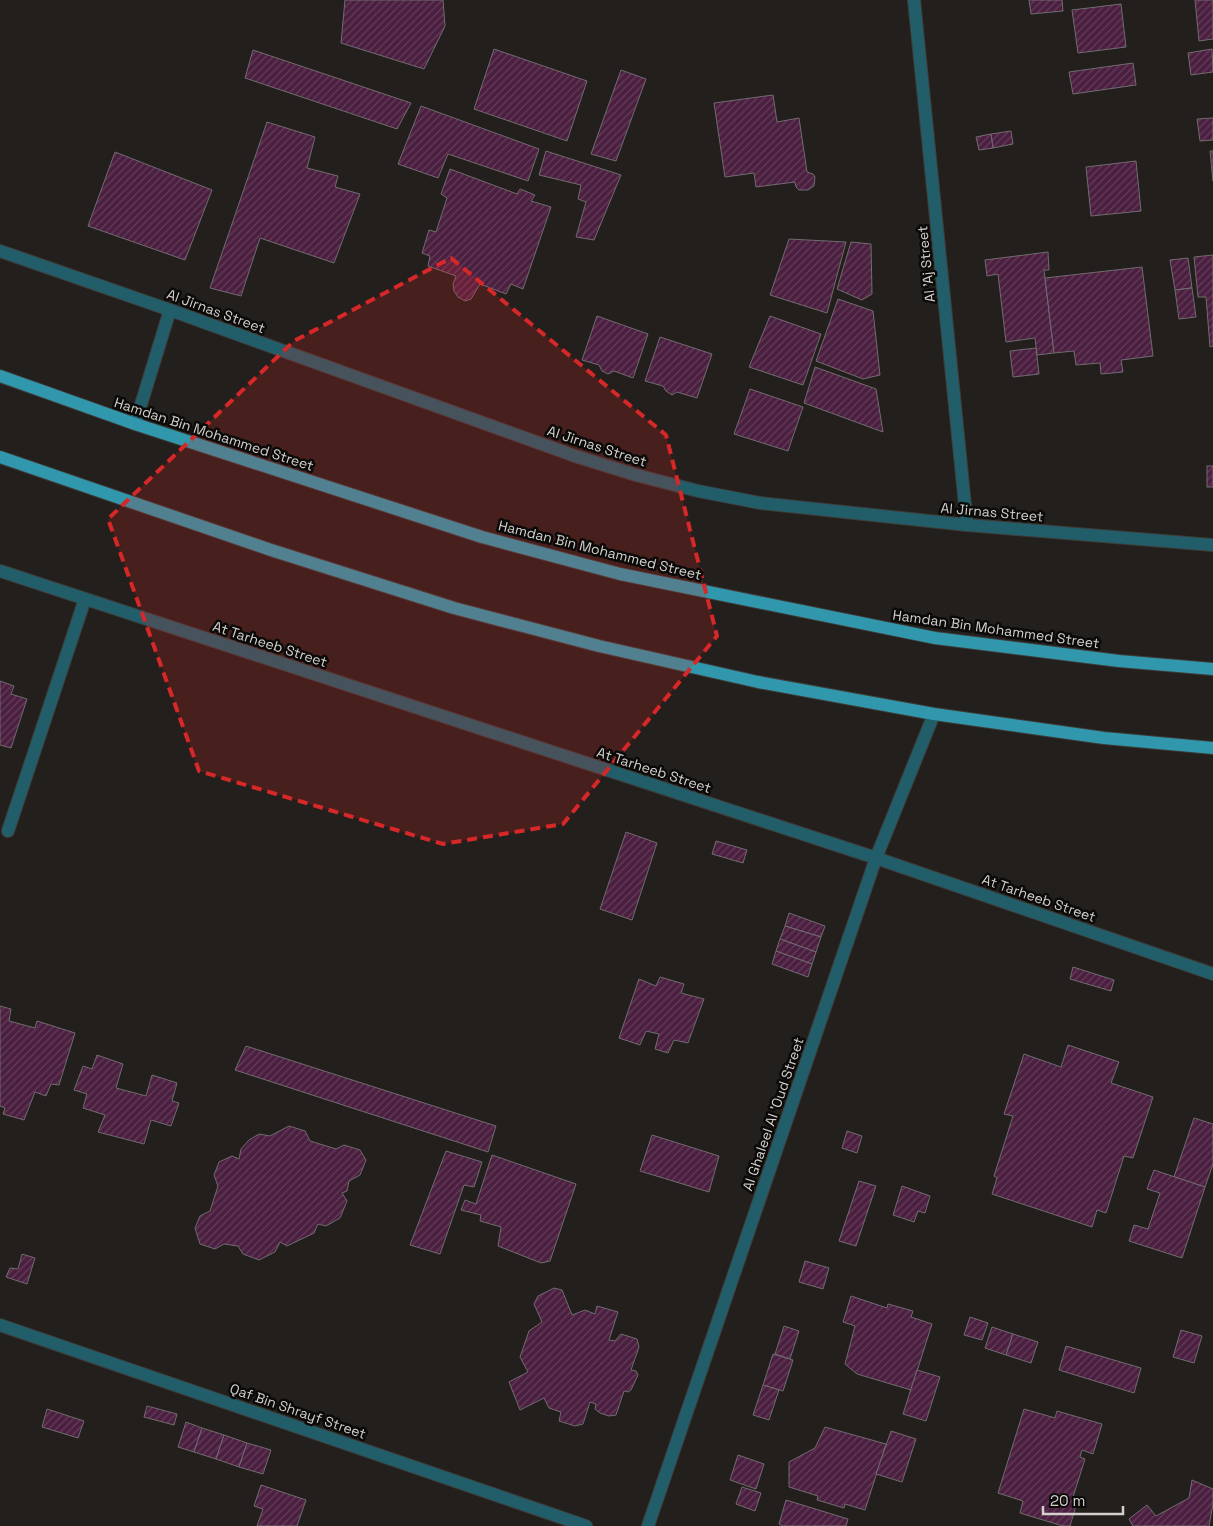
<svg xmlns="http://www.w3.org/2000/svg" width="1213" height="1526" font-family="'Space Grotesk',sans-serif">
<style>
.building{fill:url(#building-hatch);stroke:#716c6f}
.lines{fill:none;stroke-linecap:round;stroke-linejoin:round}
.street-casing{stroke:#3f3b38;stroke-width:14}
.primary-casing{stroke:#3f3b38;stroke-width:14}
.street{stroke:#225d6a;stroke-width:12}
.primary{stroke:#3097ac;stroke-width:12}
.marked{fill:#d62828;fill-opacity:0.2;stroke:#d62828;stroke-width:4;stroke-dasharray:10 6;stroke-linejoin:round}
.labels{text-anchor:middle;stroke-width:5;stroke-linejoin:round;paint-order:stroke}
.street-label{font-size:14px;fill:#d3d0ce;stroke:#0b0a08}
</style>
<defs>
<pattern id="building-hatch" width="6" height="6" patternUnits="userSpaceOnUse" patternTransform="scale(1.25)"><rect width="6" height="6" fill="#4b1f40"/><path d="M-1 1l2-2M0 6l6-6M5 7l2-2" fill="none" stroke="#643e5a"/></pattern>
</defs>
<rect width="100%" height="100%" fill="#231f1c"/>
<g class="building">
<polygon points="345,0 443,0 445,26 424,69 341,43"/>
<polygon points="1029,0 1062,0 1063,11 1031,14"/>
<polygon points="1195,0 1213,0 1213,39 1199,41"/>
<polygon points="1121,4 1126,47 1078,53 1072,10"/>
<polygon points="494,49 587,81 567,141 474,109"/>
<polygon points="1212,49 1213,72 1191,75 1188,53"/>
<polygon points="253,50 411,103 397,129 245,78"/>
<polygon points="1133,63 1136,85 1073,94 1069,72"/>
<polygon points="621,70 646,79 616,161 591,154"/>
<polygon points="773,95 777,122 799,118 807,172 813,174 815,177 814,186 808,190 799,190 796,187 795,182 756,187 754,173 725,177 714,103"/>
<polygon points="421,106 539,149 528,181 448,154 438,178 398,164"/>
<polygon points="1213,118 1213,140 1200,141 1197,119"/>
<polygon points="267,122 315,137 307,168 338,176 335,187 360,194 334,263 260,238 241,296 210,288"/>
<polygon points="1011,131 1013,144 993,148 991,134"/>
<polygon points="991,134 993,148 979,150 976,137"/>
<polygon points="546,151 621,175 594,240 576,237 586,202 578,199 581,185 539,175"/>
<polygon points="1210,151 1213,151 1213,181"/>
<polygon points="115,152 212,190 185,260 88,226"/>
<polygon points="1136,161 1141,211 1091,216 1086,167"/>
<polygon points="450,169 517,194 520,189 535,195 531,201 551,207 523,289 511,284 506,294 480,284 471,299 465,301 458,297 454,291 453,284 456,276 428,266 430,256 422,253 429,230 436,232 447,198 441,194"/>
<polygon points="789,239 846,242 827,313 770,295"/>
<polygon points="851,242 871,244 872,294 862,300 837,289"/>
<polygon points="1048,252 1049,270 1044,270 1054,353 1037,355 1035,338 1006,342 998,274 987,276 985,260"/>
<polygon points="1213,255 1213,346 1210,347 1206,297 1198,297 1194,257"/>
<polygon points="1188,258 1192,288 1175,290 1170,260"/>
<polygon points="1142,267 1153,356 1121,360 1123,372 1101,374 1100,363 1076,365 1074,351 1054,353 1045,278"/>
<polygon points="1192,288 1196,317 1179,319 1175,290"/>
<polygon points="838,299 873,311 880,375 863,379 816,361"/>
<polygon points="597,316 648,334 633,378 614,371 608,374 602,371 599,365 582,360"/>
<polygon points="770,316 821,334 803,385 749,367"/>
<polygon points="660,337 712,354 697,398 677,392 672,395 666,391 663,386 645,381"/>
<polygon points="1036,348 1039,374 1013,377 1010,351"/>
<polygon points="815,367 876,389 883,432 804,403"/>
<polygon points="750,389 803,407 788,451 734,434"/>
<rect x="1207" y="466" width="6" height="21"/>
<polygon points="0,681 14,686 11,694 27,699 11,748 0,745"/>
<polygon points="626,832 657,843 632,920 600,909"/>
<polygon points="716,841 747,850 743,863 712,854"/>
<polygon points="789,913 825,926 821,937 785,926"/>
<polygon points="785,926 821,937 816,952 780,939"/>
<polygon points="780,939 816,952 812,964 776,951"/>
<polygon points="776,951 812,964 808,977 772,964"/>
<polygon points="1073,967 1114,980 1111,991 1070,979"/>
<polygon points="660,977 684,984 681,993 704,999 688,1043 674,1040 668,1053 655,1049 659,1034 646,1031 640,1045 619,1038 639,979 656,986"/>
<polygon points="0,1006 11,1009 9,1021 35,1028 37,1021 75,1033 59,1085 51,1084 46,1096 35,1092 24,1120 3,1114 5,1108 0,1106"/>
<polygon points="1068,1045 1119,1062 1111,1083 1153,1097 1133,1158 1124,1156 1106,1213 1097,1210 1092,1227 992,1194 997,1178 994,1176 1013,1116 1004,1114 1024,1054 1061,1067"/>
<polygon points="246,1046 496,1126 488,1152 235,1070"/>
<polygon points="97,1055 123,1064 116,1088 146,1096 152,1075 177,1083 172,1101 179,1103 171,1126 151,1120 144,1144 98,1132 105,1115 83,1108 87,1094 74,1090 83,1066 92,1069"/>
<polygon points="1194,1118 1213,1124 1213,1164 1205,1187 1174,1177"/>
<polygon points="289,1126 305,1131 310,1141 336,1149 344,1145 360,1150 366,1160 360,1175 349,1181 347,1191 342,1193 347,1201 340,1218 326,1226 318,1224 314,1233 287,1246 280,1242 275,1252 259,1260 243,1254 238,1246 224,1244 215,1249 200,1244 195,1228 200,1216 210,1211 218,1186 214,1175 219,1162 232,1156 239,1159 241,1149 249,1140 259,1134 270,1136"/>
<polygon points="847,1131 862,1136 857,1153 842,1148"/>
<polygon points="652,1135 719,1156 709,1192 640,1171"/>
<polygon points="446,1151 482,1162 474,1187 464,1185 440,1254 410,1245"/>
<polygon points="492,1155 576,1184 550,1261 541,1263 498,1246 501,1227 480,1221 481,1215 461,1210 465,1200 476,1204"/>
<polygon points="1154,1170 1205,1187 1182,1258 1129,1241 1134,1225 1148,1229 1160,1193 1147,1189"/>
<polygon points="859,1181 876,1186 856,1246 839,1241"/>
<polygon points="902,1186 930,1196 925,1213 918,1211 914,1222 893,1215"/>
<polygon points="22,1254 35,1258 27,1284 6,1277 10,1268 18,1269"/>
<polygon points="805,1261 829,1268 823,1289 799,1282"/>
<polygon points="554,1288 562,1290 572,1315 585,1310 595,1314 597,1306 618,1312 609,1340 615,1341 621,1334 637,1339 639,1347 631,1370 636,1371 638,1375 631,1390 628,1392 624,1391 616,1415 609,1416 600,1413 595,1409 596,1404 590,1402 583,1424 575,1426 559,1421 561,1412 549,1408 544,1398 520,1410 509,1382 528,1372 520,1357 529,1331 542,1322 534,1304 538,1296"/>
<polygon points="851,1296 887,1308 888,1304 913,1311 911,1317 932,1324 911,1390 857,1374 845,1364 855,1326 843,1322"/>
<polygon points="970,1317 988,1323 982,1340 964,1335"/>
<polygon points="784,1326 799,1331 790,1359 775,1354"/>
<polygon points="992,1327 1013,1334 1006,1355 985,1348"/>
<polygon points="1181,1330 1202,1336 1194,1363 1173,1357"/>
<polygon points="1013,1334 1038,1342 1031,1363 1006,1355"/>
<polygon points="1066,1346 1141,1368 1134,1393 1059,1370"/>
<polygon points="773,1354 793,1360 783,1391 763,1385"/>
<polygon points="917,1370 940,1377 926,1421 903,1414"/>
<polygon points="763,1385 779,1390 769,1420 753,1415"/>
<polygon points="147,1406 177,1414 174,1425 144,1417"/>
<polygon points="47,1409 84,1421 78,1438 42,1427"/>
<polygon points="1024,1409 1055,1418 1057,1411 1102,1424 1093,1454 1082,1450 1080,1457 1085,1459 1073,1497 1078,1499 1070,1526 1063,1526 1020,1513 1023,1501 998,1493"/>
<polygon points="186,1422 202,1428 194,1452 178,1447"/>
<polygon points="825,1427 886,1444 865,1510 845,1504 844,1508 817,1500 818,1496 789,1487 789,1462 815,1448"/>
<polygon points="202,1428 224,1435 216,1459 194,1452"/>
<polygon points="891,1431 916,1439 902,1482 876,1474"/>
<polygon points="224,1435 247,1443 239,1467 216,1459"/>
<polygon points="247,1443 271,1450 263,1474 239,1467"/>
<polygon points="738,1455 764,1464 756,1489 730,1480"/>
<polygon points="1192,1480 1213,1489 1213,1504 1209,1526 1133,1526 1129,1519 1147,1505 1156,1516 1189,1498"/>
<polygon points="261,1485 306,1500 297,1526 257,1526 263,1509 254,1506"/>
<polygon points="742,1487 761,1493 755,1511 736,1504"/>
<polygon points="786,1500 848,1519 846,1526 783,1526 779,1524"/>
</g>
<g class="lines">
<g class="street-casing">
<g id="street">
<polyline points="914,0 967,525"/>
<polyline points="0,251 170,310 575,456 636,475 698,491 760,503 967,525 1213,545"/>
<polyline points="135,424 170,310"/>
<polyline points="0,571 876,858 1213,974"/>
<polyline points="8,831 85,599"/>
<polyline points="0,1325 586,1526"/>
<polyline points="648,1526 876,858 934,714"/>
</g>
</g>
<g class="primary-casing">
<g id="primary">
<polyline points="0,376 135,424 482,537 620,574 935,638 1119,661 1213,669"/>
<polyline points="0,457 271,550 454,608 599,646 758,682 934,714 1104,738 1213,748"/>
</g>
</g>
<use href="#street" class="street"/>
<use href="#primary" class="primary"/>
</g>
<path class="marked" d="M451,258L666,435L717,636L563,824L443,844L199,771L108,519L294,341Z"/>
<g class="labels">
<g class="street-label">
<text transform="translate(926 264) rotate(-96)" y="5">Al 'Aj Street</text>
<text transform="translate(216 311) rotate(20)" y="5">Al Jirnas Street</text>
<text transform="translate(214 434) rotate(18)" y="5">Hamdan Bin Mohammed Street</text>
<text transform="translate(597 446) rotate(18)" y="5">Al Jirnas Street</text>
<text transform="translate(992 512) rotate(5)" y="5">Al Jirnas Street</text>
<text transform="translate(600 550) rotate(14)" y="5">Hamdan Bin Mohammed Street</text>
<text transform="translate(996 629) rotate(8)" y="5">Hamdan Bin Mohammed Street</text>
<text transform="translate(270 644) rotate(18)" y="5">At Tarheeb Street</text>
<text transform="translate(654 770) rotate(18)" y="5">At Tarheeb Street</text>
<text transform="translate(1039 898) rotate(19)" y="5">At Tarheeb Street</text>
<text transform="translate(773 1114) rotate(-71)" y="5">Al Ghaleel Al 'Oud Street</text>
<text transform="translate(298 1411) rotate(19)" y="5">Qaf Bin Shrayf Street</text>
</g>
</g>
<path d="M1043 1506v8h80v-8" fill="none" stroke="#d3d0ce" stroke-width="2.5"/>
<text x="1050" y="1506" font-size="15" fill="#d3d0ce" stroke="#0b0a08" stroke-width="4" paint-order="stroke">20 m</text>
</svg>
